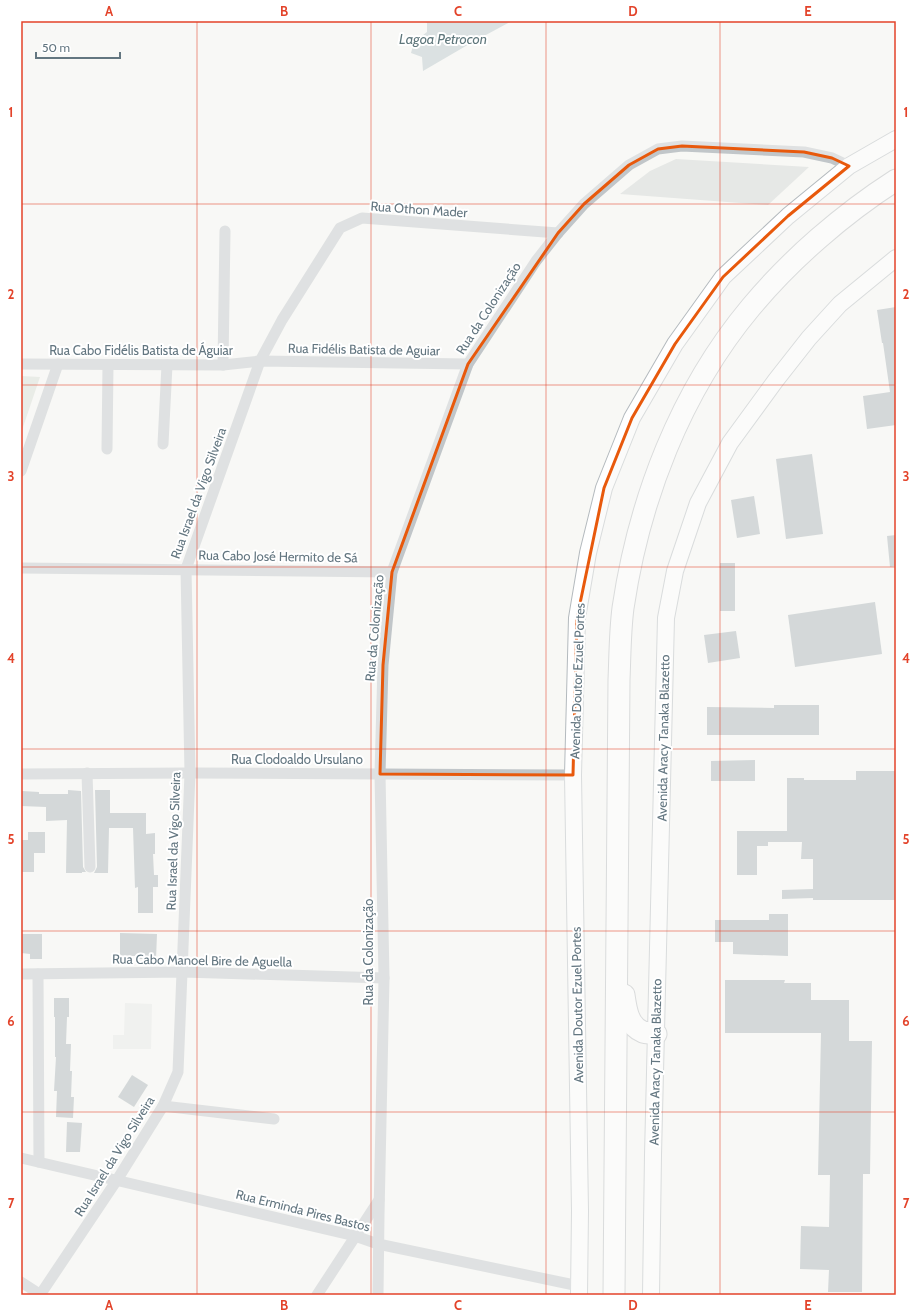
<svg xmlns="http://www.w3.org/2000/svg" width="917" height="1316" font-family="Cabin,sans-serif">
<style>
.built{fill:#e6e8e6}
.green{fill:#d8ddd4}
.water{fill:#b8c6c9}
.building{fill:#a8b2b6}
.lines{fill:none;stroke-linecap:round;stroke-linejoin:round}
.secondary-casing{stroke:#b4babe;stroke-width:18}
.highway-casing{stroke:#b5b9bc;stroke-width:23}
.street{stroke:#c1c6c9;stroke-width:11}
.secondary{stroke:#fff;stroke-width:16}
.highway{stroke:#fff;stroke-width:21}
.marked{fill:none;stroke:#e8590c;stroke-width:3;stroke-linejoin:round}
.grid{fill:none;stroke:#e3432a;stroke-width:1;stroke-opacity:0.55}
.labels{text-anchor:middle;stroke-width:4;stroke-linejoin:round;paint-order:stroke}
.street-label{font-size:13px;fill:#637680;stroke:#fff}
.water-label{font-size:14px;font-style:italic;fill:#5e767b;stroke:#fff}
.neatline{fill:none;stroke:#e3432a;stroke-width:1.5}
.grid-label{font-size:13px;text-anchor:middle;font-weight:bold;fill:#e3432a}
</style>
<rect width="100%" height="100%" fill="#f8f8f5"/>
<g class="built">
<polygon points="676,159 809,167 768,205 620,194 650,171"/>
<polygon points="125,1003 152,1004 151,1049 113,1049 113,1035 124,1035"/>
</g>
<polygon class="green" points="21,376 40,377 21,433"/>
<polygon class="water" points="424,21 512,21 471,43 423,71 422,57 411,53 414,42 427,32 427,23"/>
<g class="building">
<polygon points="896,307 896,425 867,429 863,396 890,392 883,343 882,343 877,310"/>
<polygon points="812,454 823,534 786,539 776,459"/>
<polygon points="754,496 760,534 737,538 731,500"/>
<polygon points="896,535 896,566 890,567 887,536"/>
<rect x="720" y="563" width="15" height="48"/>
<polygon points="875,602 882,654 795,667 788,615"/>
<polygon points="736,631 740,658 708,663 704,635"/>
<polygon points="774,705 819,705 819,735 707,735 707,707 774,708"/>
<polygon points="755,760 755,781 711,781 711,761"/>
<polygon points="856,771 896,771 896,900 813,900 813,898 782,899 782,890 813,889 813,859 801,859 802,842 768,842 768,846 757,846 757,875 737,875 737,831 787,831 787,778 804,778 804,780 856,780"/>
<polygon points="68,790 81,791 83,867 86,872 82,872 82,873 66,873 67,820 46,821 46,807 21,806 22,791 39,792 39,794 68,794"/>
<polygon points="95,790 110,790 110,813 146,813 146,834 155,833 155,854 153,854 154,875 158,875 158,887 153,887 153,913 138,913 138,887 135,888 133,828 109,828 108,873 94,873 97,867"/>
<polygon points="28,832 45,832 45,853 34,853 34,872 21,872 22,840 28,840"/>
<polygon points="769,914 788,914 788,956 733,954 733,942 715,942 715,920 769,920"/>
<polygon points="120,933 157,934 156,959 135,959 135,956 120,956"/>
<polygon points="21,934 42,934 42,959 30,959 30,954 21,953"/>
<polygon points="725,980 785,980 784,983 811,983 811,1000 849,1000 849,1041 872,1041 870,1174 863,1174 862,1292 828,1292 829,1270 800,1269 801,1226 829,1227 830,1175 818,1175 821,1033 725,1033"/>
<polygon points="54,998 69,998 69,1017 67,1017 66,1044 71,1044 70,1071 72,1071 71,1097 74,1097 73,1118 56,1117 57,1091 54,1091 56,1057 55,1057 55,1017 54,1017"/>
<polygon points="132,1075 148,1085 134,1107 118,1097"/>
<polygon points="67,1122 82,1123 80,1152 66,1152"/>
</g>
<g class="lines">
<g class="secondary-casing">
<g id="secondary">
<polyline points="579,1295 580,1211 573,775 577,618 588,553 604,488 632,418 675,344 723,277 788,216 849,166 896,139"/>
<polyline points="651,1295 653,1155 666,618 675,571 698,503 730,443 776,380 809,338 840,304 896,258"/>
</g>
</g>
<g class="highway-casing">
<g id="highway">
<path d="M624,995C626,1009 628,1026 643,1032C647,1033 652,1033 656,1034"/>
<path d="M614,1295L619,680C620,656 620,631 623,608C639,500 680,392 751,307C791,259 843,214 896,180"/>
</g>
</g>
<g class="street">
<polyline points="21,364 223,365 260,361 468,364"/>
<polyline points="223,365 225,231"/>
<polyline points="163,444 167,365"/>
<polyline points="107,449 108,365"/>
<polyline points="21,471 58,364"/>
<polyline points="21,568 392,572"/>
<polyline points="87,773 90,867"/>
<polyline points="21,774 190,773 573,775"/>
<polyline points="21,974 183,972 384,978"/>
<polyline points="38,974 39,1162"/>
<polyline points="163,1106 274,1119"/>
<polyline points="21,1158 355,1236 378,1244 579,1286"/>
<polyline points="21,1282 41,1295"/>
<polyline points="40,1295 117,1180 163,1106 178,1072 190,773 186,569 260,361 282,320 340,228 362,218 558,233"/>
<polyline points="317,1295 379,1200"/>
<polyline points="378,1295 379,1215 384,978 380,774 383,665 392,572 468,364 536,261 558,233 584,204 629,165 658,149 682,146 804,152 832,158 849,166"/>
</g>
<use href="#secondary" class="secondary"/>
<use href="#highway" class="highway"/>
</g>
<path d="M0 0H917V1316H0ZM682,146L804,152L832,158L849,166L788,216L723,277L675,344L632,418L604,488L577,618L573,775L380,774L383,665L392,572L468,364L558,233L584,204L629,165L658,149Z" fill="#f8f8f5" fill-opacity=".55" fill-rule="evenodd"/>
<path class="marked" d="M682,146L804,152L832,158L849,166L788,216L723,277L675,344L632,418L604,488L577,618L573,775L380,774L383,665L392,572L468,364L558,233L584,204L629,165L658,149Z"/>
<path class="grid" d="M197,21V1295M371,21V1295M546,21V1295M720,21V1295M21,204H896M21,385H896M21,567H896M21,749H896M21,931H896M21,1112H896"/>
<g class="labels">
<g class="street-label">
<text transform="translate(419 209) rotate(4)" y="5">Rua Othon Mader</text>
<text transform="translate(488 308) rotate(-57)" y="5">Rua da Colonização</text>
<text transform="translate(364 349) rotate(1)" y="5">Rua Fidélis Batista de Aguiar</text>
<text x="141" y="355">Rua Cabo Fidélis Batista de Águiar</text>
<text transform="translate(198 493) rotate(-70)" y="5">Rua Israel da Vigo Silveira</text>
<text transform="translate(278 556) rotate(1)" y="5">Rua Cabo José Hermito de Sá</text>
<text transform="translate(374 628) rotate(-85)" y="5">Rua da Colonização</text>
<text transform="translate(577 681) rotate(-88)" y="5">Avenida Doutor Ezuel Portes</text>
<text transform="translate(663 738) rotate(-89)" y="5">Avenida Aracy Tanaka Blazetto</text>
<text x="297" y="764">Rua Clodoaldo Ursulano</text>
<text transform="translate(173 841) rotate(-88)" y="5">Rua Israel da Vigo Silveira</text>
<text transform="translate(368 952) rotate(-90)" y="5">Rua da Colonização</text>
<text transform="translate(202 960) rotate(1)" y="5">Rua Cabo Manoel Bire de Aguella</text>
<text transform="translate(577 1005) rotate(-91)" y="5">Avenida Doutor Ezuel Portes</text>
<text transform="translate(655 1062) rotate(-89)" y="5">Avenida Aracy Tanaka Blazetto</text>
<text transform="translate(114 1156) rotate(-58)" y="5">Rua Israel da Vigo Silveira</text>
<text transform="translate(303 1210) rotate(14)" y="5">Rua Erminda Pires Bastos</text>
</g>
<g class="water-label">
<text x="443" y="44">Lagoa Petrocon</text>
</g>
</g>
<rect width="917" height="1316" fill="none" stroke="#ffffff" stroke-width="44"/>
<path d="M36 52v6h84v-6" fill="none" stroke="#637680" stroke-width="2"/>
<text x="42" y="52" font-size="12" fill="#637680" stroke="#ffffff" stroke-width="3" paint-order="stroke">50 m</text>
<rect x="22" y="22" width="873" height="1272" class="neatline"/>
<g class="grid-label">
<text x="109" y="16">A</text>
<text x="284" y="16">B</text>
<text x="458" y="16">C</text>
<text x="633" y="16">D</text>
<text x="808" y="16">E</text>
<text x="11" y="117">1</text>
<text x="906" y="117">1</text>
<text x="11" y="299">2</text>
<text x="906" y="299">2</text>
<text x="11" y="481">3</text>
<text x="906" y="481">3</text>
<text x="11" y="663">4</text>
<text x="906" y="663">4</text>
<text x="11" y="844">5</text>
<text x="906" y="844">5</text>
<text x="11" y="1026">6</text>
<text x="906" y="1026">6</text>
<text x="11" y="1208">7</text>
<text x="906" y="1208">7</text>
<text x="109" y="1310">A</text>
<text x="284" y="1310">B</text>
<text x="458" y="1310">C</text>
<text x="633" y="1310">D</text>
<text x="808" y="1310">E</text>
</g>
</svg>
